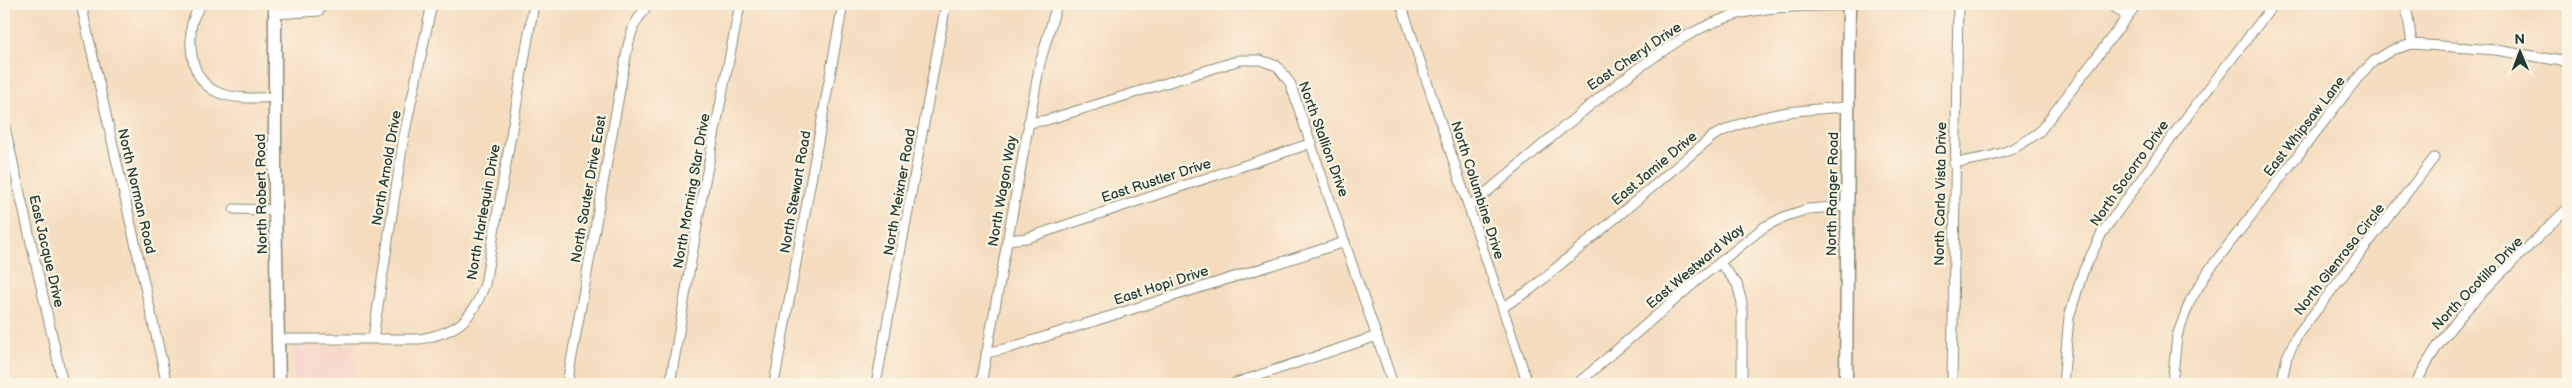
<svg xmlns="http://www.w3.org/2000/svg" width="2572" height="388" font-family="'Balsamiq Sans',sans-serif">
<style>
.built{fill:#f7d1c6}
.lines{fill:none;stroke-linecap:round;stroke-linejoin:round}
.street-casing{stroke:#8a8c78;stroke-width:11}
.secondary-casing{stroke:#8a8c78;stroke-width:15}
.street{stroke:#fff;stroke-width:9}
.secondary{stroke:#fff;stroke-width:12}
.labels{text-anchor:middle;stroke-width:4.5;stroke-linejoin:round;paint-order:stroke}
.street-label{font-size:14px;fill:#1f3d34;stroke:#fcf5e5}
</style>
<rect width="100%" height="100%" fill="#fcf5e5"/>
<filter id="ink" filterUnits="userSpaceOnUse"><feTurbulence type="fractalNoise" baseFrequency=".02" numOctaves="2"/><feDisplacementMap in="SourceGraphic" scale="10" xChannelSelector="R" yChannelSelector="G"/><feConvolveMatrix kernelMatrix="1 2 1 2 8 2 1 2 1" color-interpolation-filters="sRGB"/></filter>
<filter id="wash" filterUnits="userSpaceOnUse"><feTurbulence type="fractalNoise" baseFrequency=".0096" numOctaves="4" result="noise"/><feDisplacementMap in="SourceGraphic" scale="20" xChannelSelector="R" yChannelSelector="G"/><feGaussianBlur stdDeviation="1.12" result="paint"/><feColorMatrix in="noise" values="0 0 0 0 0 0 0 0 0 0 0 0 0 0 0 0 0 1.4 0 .05"/><feComposite in="paint" operator="in"/></filter>
<g filter="url(#wash)">
<rect width="100%" height="100%" fill="#f4dcbd"/>
<polygon class="built" points="355,345 356,384 293,384 292,347"/>
</g>
<g filter="url(#ink)">
<g class="lines">
<g class="street-casing">
<g id="street">
<polyline points="81,4 167,384"/>
<path d="M202,4C191,17 190,29 191,46C194,99 232,100 275,97"/>
<polyline points="1401,4 1528,384"/>
<polyline points="2111,4 2127,17"/>
<polyline points="2406,4 2412,44"/>
<polyline points="275,14 319,11"/>
<polyline points="4,123 63,384"/>
<polyline points="1028,123 1047,120 1240,60 1260,60 1277,66 1290,83 1393,384"/>
<path d="M1954,163C1991,157 2010,155 2040,131L2137,4"/>
<path d="M1469,207C1525,161 1578,112 1636,70C1669,46 1700,24 1739,14C1775,5 1812,7 1849,5"/>
<polyline points="234,209 275,210"/>
<polyline points="1007,240 1027,238 1312,143"/>
<polyline points="1720,263 1737,284 1742,303 1742,384"/>
<path d="M1503,307L1530,290L1713,136C1760,112 1796,110 1848,107"/>
<polyline points="373,338 404,136 432,4"/>
<path d="M278,339H420C458,332 472,320 485,284L534,4"/>
<polyline points="986,353 1009,348 1345,242"/>
<polyline points="567,384 628,45 634,25 648,4"/>
<polyline points="670,384 701,202 740,4"/>
<polyline points="774,384 843,4"/>
<polyline points="876,384 946,4"/>
<polyline points="981,384 1040,63 1057,4"/>
<polyline points="1233,384 1377,336"/>
<polyline points="1577,384 1699,279 1764,227 1786,216 1808,209 1847,206"/>
<polyline points="1952,384 1958,4"/>
<polyline points="2063,384 2069,317 2083,272 2102,233 2182,123 2274,4"/>
<polyline points="2172,384 2177,336 2190,301 2209,270 2361,74 2374,61 2392,50 2412,44 2496,50 2568,62"/>
<polyline points="2281,384 2287,357 2298,334 2434,158"/>
<path d="M2416,384C2447,316 2516,261 2568,208"/>
</g>
</g>
<g class="secondary-casing">
<g id="secondary">
<polyline points="275,4 275,210 279,384"/>
<polyline points="1846,384 1849,4"/>
</g>
</g>
<use href="#street" class="street"/>
<use href="#secondary" class="secondary"/>
</g>
</g>
<g class="labels">
<g class="street-label">
<text transform="translate(1634 56) rotate(-34)" y="5">East Cheryl Drive</text>
<text transform="translate(2304 126) rotate(-52)" y="5">East Whipsaw Lane</text>
<text transform="translate(1324 139) rotate(70)" y="5">North Stallion Drive</text>
<text transform="translate(386 168) rotate(-80)" y="5">North Arnold Drive</text>
<text transform="translate(1654 168) rotate(-40)" y="5">East Jamie Drive</text>
<text transform="translate(2129 173) rotate(-55)" y="5">North Socorro Drive</text>
<text transform="translate(1156 180) rotate(-18)" y="5">East Rustler Drive</text>
<text transform="translate(588 189) rotate(-80)" y="5">North Sauter Drive East</text>
<text transform="translate(1478 190) rotate(72)" y="5">North Columbine Drive</text>
<text transform="translate(137 191) rotate(77)" y="5">North Norman Road</text>
<text transform="translate(691 191) rotate(-80)" y="5">North Morning Star Drive</text>
<text transform="translate(1002 191) rotate(-80)" y="5">North Wagon Way</text>
<text transform="translate(795 192) rotate(-80)" y="5">North Stewart Road</text>
<text transform="translate(899 192) rotate(-80)" y="5">North Meixner Road</text>
<text transform="translate(261 194) rotate(-91)" y="5">North Robert Road</text>
<text transform="translate(1832 194) rotate(-89)" y="5">North Ranger Road</text>
<text transform="translate(1940 194) rotate(-89)" y="5">North Carla Vista Drive</text>
<text transform="translate(483 212) rotate(-80)" y="5">North Harlequin Drive</text>
<text transform="translate(47 251) rotate(77)" y="5">East Jacque Drive</text>
<text transform="translate(2339 259) rotate(-52)" y="5">North Glenrosa Circle</text>
<text transform="translate(1695 266) rotate(-40)" y="5">East Westward Way</text>
<text transform="translate(2477 283) rotate(-46)" y="5">North Ocotillo Drive</text>
<text transform="translate(1161 285) rotate(-18)" y="5">East Hopi Drive</text>
</g>
</g>
<rect width="2572" height="388" fill="none" stroke="#fcf5e5" stroke-width="20"/>
<g transform="translate(2520 52) rotate(359)" stroke="#fcf5e5" stroke-width="4" paint-order="stroke">
<path d="M0-4L9 19L0 12L-9 19Z" fill="#1f3d34"/>
<text y="-8" font-size="14" font-weight="bold" text-anchor="middle" fill="#1f3d34">N</text>
</g>
</svg>
